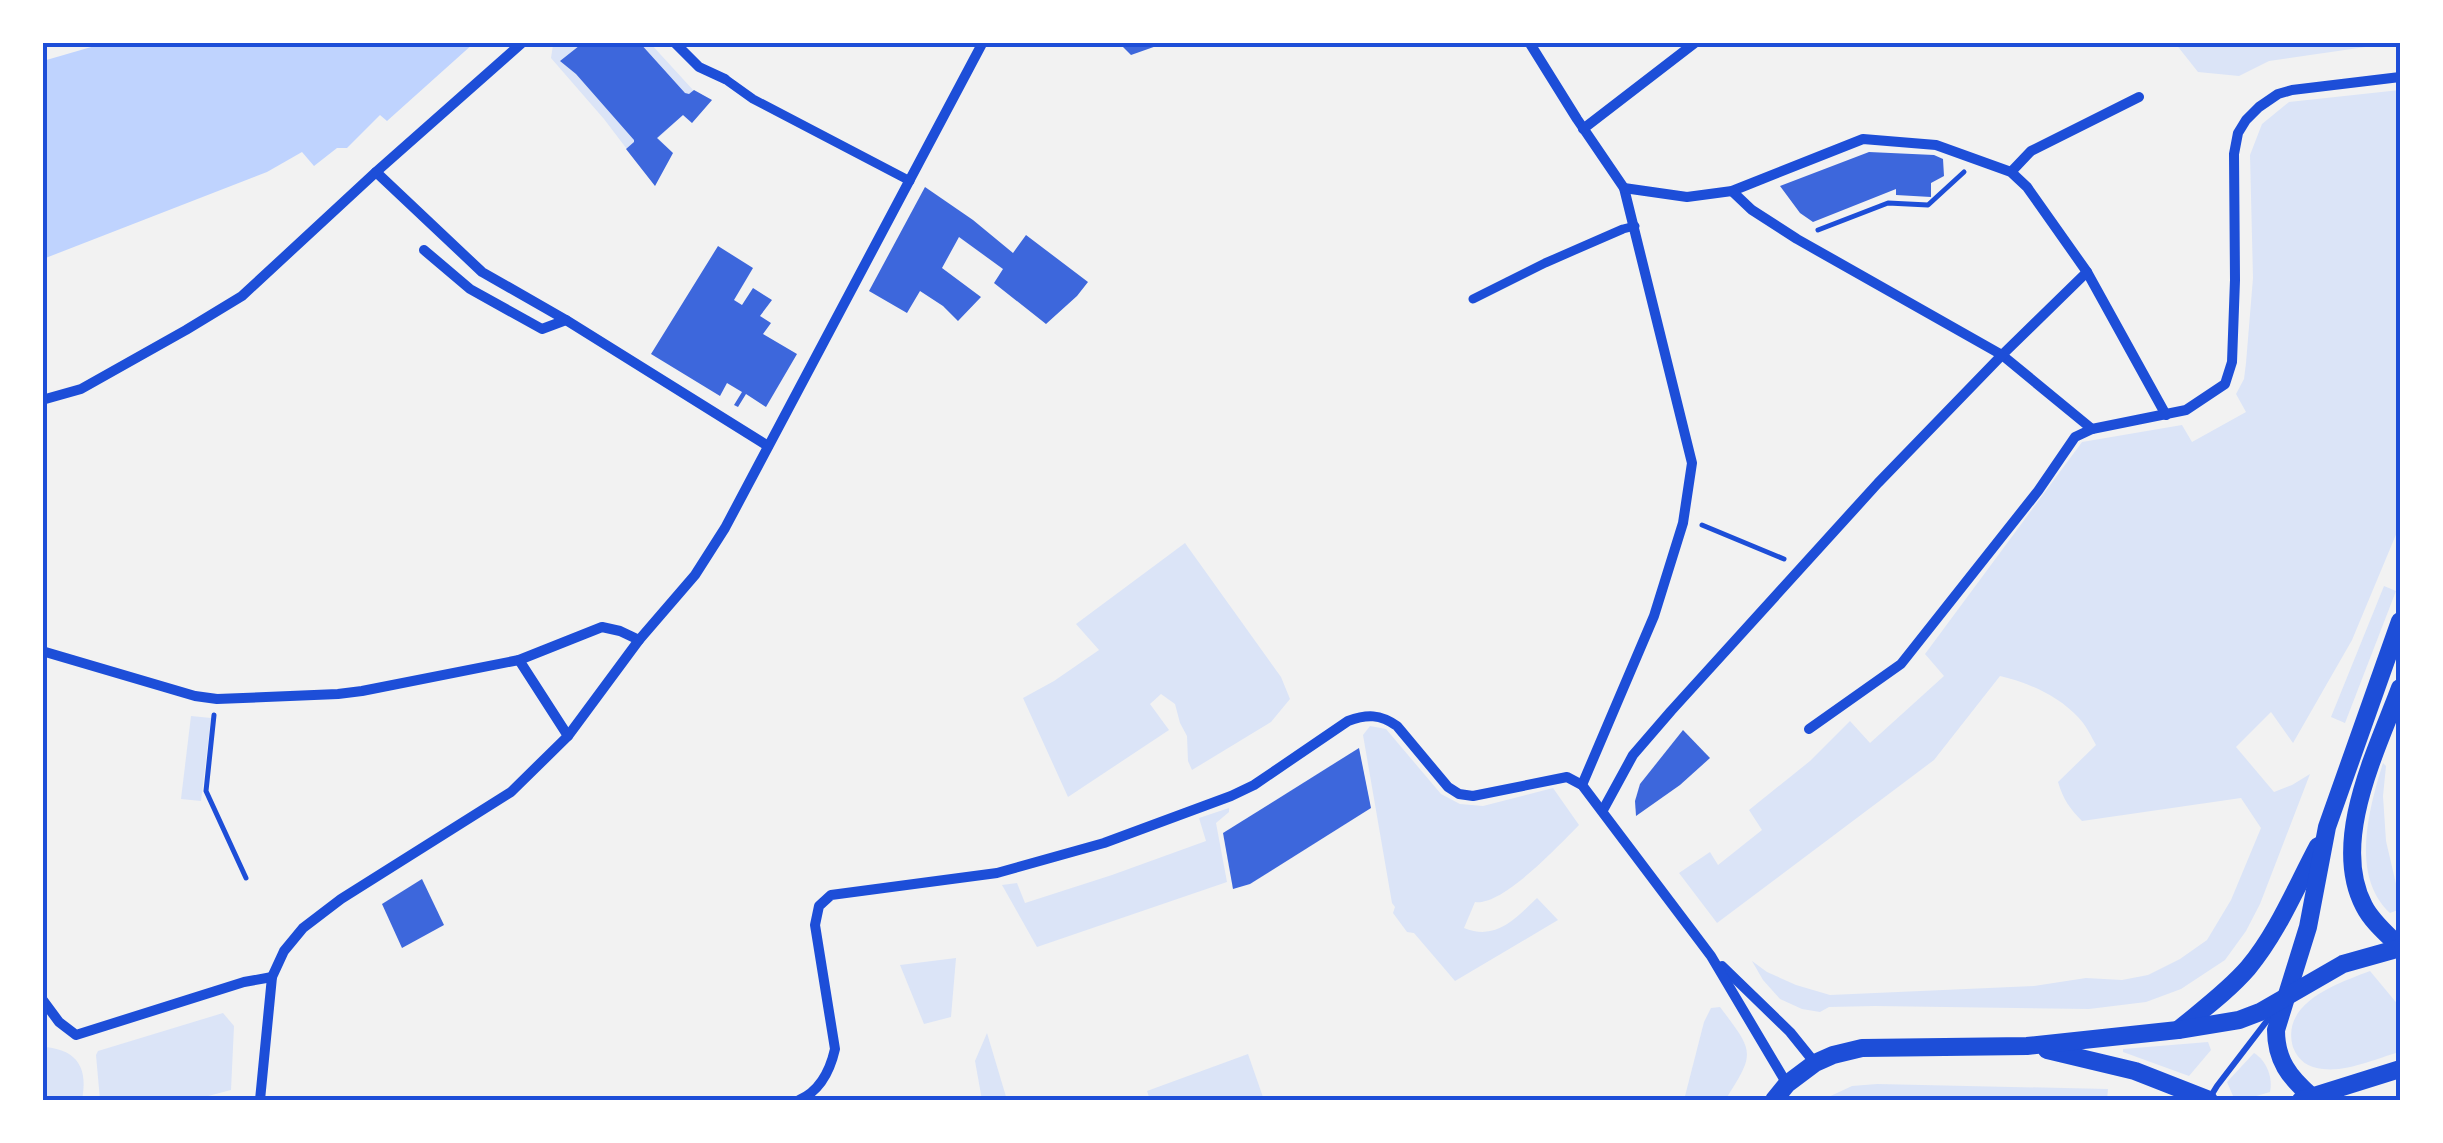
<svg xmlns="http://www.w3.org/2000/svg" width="2443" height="1143" font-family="Mulish,sans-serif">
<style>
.green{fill:#dbe4f7}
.water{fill:#bfd3fe}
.building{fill:#3d67dc}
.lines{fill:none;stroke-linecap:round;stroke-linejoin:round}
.path{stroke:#1d4ed8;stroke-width:5}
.service{stroke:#1d4ed8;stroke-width:6}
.pedestrian{stroke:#1d4ed8;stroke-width:9}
.minor{stroke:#1d4ed8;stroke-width:10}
.secondary{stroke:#1d4ed8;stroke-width:18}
.neatline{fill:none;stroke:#1d4ed8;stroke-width:4}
</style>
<rect width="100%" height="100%" fill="#f2f2f2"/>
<g class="green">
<polygon points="2400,42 2269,61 2239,76 2198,72 2175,43"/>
<polygon points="556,43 650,43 693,90 712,100 692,123 683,115 658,138 673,153 655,186 604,119 551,58 553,45"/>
<path d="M2400,90V525L2352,640L2293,743L2271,712L2236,747L2274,792L2292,785L2310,774L2260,904L2246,931L2225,960L2181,989L2146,1002L2089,1009L1875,1006L1829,1007L1820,1012L1802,1009L1780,999L1763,980L1752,961L1767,972L1796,985L1830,995L2034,986L2086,978L2122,980L2148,975L2180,959L2207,940L2231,900L2261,828L2241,798L2082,821C2070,809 2063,799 2058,782L2096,745C2091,736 2086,725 2078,717C2057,695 2029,683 2000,676L1934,760L1717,923L1679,873L1710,852L1718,865L1762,830L1749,810L1810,761L1850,721L1870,743L1944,676L1925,654L2082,442L2182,425L2192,442L2246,412L2236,394L2244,379L2246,363L2253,278L2250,155L2262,124L2289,102Z"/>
<polygon points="1185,543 1281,677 1290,699 1271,722 1192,770 1188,761 1187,736 1180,723 1175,704 1161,694 1150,704 1169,730 1068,797 1023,698 1054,681 1099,650 1076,624"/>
<polygon points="2384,586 2396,591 2345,723 2331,717"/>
<polygon points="191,716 211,718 201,801 181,799"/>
<path d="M1370,726L1386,729L1441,794L1460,804L1483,806L1553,788L1579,825C1559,845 1503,906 1475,902L1464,928C1496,941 1515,919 1537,898L1558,920L1455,981L1414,933L1407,932L1393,913L1395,907L1392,903L1363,735Z"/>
<path d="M2383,763L2386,766L2383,796L2386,841L2400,901L2398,910L2390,913C2350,876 2369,808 2383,763Z"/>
<polygon points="1229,808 1229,812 1216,823 1227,882 1037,947 1002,885 1017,883 1025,903 1112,875 1206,841 1199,818"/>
<polygon points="956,958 951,1017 924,1024 900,965"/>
<path d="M2370,971L2400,1007V1052C2377,1058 2348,1072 2323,1069C2309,1068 2298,1061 2293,1047C2280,1002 2339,983 2370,971Z"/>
<path d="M1720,1007C1755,1053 1755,1053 1725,1100H1684L1704,1022L1711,1008Z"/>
<polygon points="223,1013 234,1026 231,1090 193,1100 100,1100 96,1055 98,1051"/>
<polygon points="987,1033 1007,1100 982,1100 975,1061"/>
<path d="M43,1041L45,1047C79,1050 88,1070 82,1100H43Z"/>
<polygon points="2208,1042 2211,1050 2189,1076 2123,1052 2123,1049"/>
<path d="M2254,1053C2267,1061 2273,1078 2270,1092L2253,1097L2233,1096L2227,1082Z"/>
<polygon points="1248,1054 1264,1100 1150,1100 1147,1091"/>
<polygon points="1877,1084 2108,1089 2107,1100 1822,1100 1852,1086"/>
</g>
<polygon class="water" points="105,43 105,42 474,43 387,121 380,115 347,148 337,148 314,166 302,152 267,172 43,259 43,61"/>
<g class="building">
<polygon points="584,42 639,42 685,93 689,94 694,90 712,100 692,123 683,115 657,138 673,153 655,186 626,149 634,142 634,140 576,74 560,61"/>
<polygon points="1118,42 1165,42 1165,43 1131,55"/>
<polygon points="1869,152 1934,155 1943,159 1944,176 1931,183 1931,197 1896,195 1896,189 1813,222 1800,213 1780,186"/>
<polygon points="925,187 973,220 1013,253 1026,235 1088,282 1077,296 1046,324 994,283 1003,269 959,237 942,268 981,297 958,321 943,306 920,291 907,313 869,291"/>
<polygon points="718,246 753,268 734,300 742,305 753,288 772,300 760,316 771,323 763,334 797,354 766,407 746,394 738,407 734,405 742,392 727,383 720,396 651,354"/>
<polygon points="1683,730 1710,758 1680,785 1636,816 1635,801 1640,784"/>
<polygon points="1359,748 1371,808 1250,884 1233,889 1223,833"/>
<polygon points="422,879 444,925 402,948 382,904"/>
</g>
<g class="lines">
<g class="path">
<polyline points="1818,230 1888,203 1928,205 1964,172"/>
<polyline points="1702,525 1784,559"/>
<polyline points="214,715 206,791 246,878"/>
</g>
<polyline class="service" points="2209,1099 2217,1086 2276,1009"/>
<g class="pedestrian">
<polyline points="725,79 753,99 910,181"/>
<polyline points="1473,299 1545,263 1623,229 1635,226"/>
</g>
<g class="minor">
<polyline points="674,42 699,67 725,79"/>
<polyline points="1529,42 1577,119 1624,188 1692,463 1683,523 1654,616 1582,785"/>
<polyline points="1583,129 1696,42"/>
<polyline points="376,172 482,272 566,320 768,446"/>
<polyline points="2011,172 2031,151 2139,97"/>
<polyline points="1624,188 1687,197 1732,191 1863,139 1936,145 2011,172 2027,187 2087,272 2166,415"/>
<polyline points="1732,191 1752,210 1797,239 2002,355 2092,429"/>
<polyline points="424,250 470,289 542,329 566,320"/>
<polyline points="42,400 81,389 186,330 242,296 376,172 523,42"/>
<polyline points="42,651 195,696 217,699 338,694 362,691 519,660 602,627 620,631 639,640"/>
<polyline points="519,660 568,736"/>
<polyline points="1809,729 1901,664 2038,491 2075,437 2092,429 2186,410 2225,384 2232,362 2235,280 2234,154 2238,133 2246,120 2259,107 2278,94 2292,90 2400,77"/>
<polyline points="1603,810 1633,755 1671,711 1878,483 2002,355 2087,272"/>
<polyline points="1722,966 1790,1032 1815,1063"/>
<polyline points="42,999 59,1022 76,1035 244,982 272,977"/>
<polyline points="260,1100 272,977 284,951 303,928 341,899 511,792 568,736 639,640 695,575 725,528 983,42"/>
<path d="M799,1100C820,1091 830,1071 835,1049L815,925L819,906L831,895L997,873L1104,843L1231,796L1254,785L1348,721C1367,714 1380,714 1397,726L1448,787L1459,794L1473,796L1567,777L1582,785L1711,956L1787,1084"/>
</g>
<g class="secondary">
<path d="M2400,688C2377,750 2330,841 2364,906C2372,922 2388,935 2400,947"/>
<path d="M2178,1030C2202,1010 2228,991 2248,968C2278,932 2296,887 2318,846"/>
<polyline points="2047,1050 2135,1071 2209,1100"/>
<path d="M2311,1096C2289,1077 2276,1060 2276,1030L2308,927L2327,827L2400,621"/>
<polyline points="1774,1100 1787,1084 1815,1063 1833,1055 1862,1048 2027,1046 2178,1030 2239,1020 2260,1012 2343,964 2400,948"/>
<polyline points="2301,1100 2400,1069"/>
</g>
</g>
<rect width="2443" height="1143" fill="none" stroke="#ffffff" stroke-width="90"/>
<rect x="45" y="45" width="2353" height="1053" class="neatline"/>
</svg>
